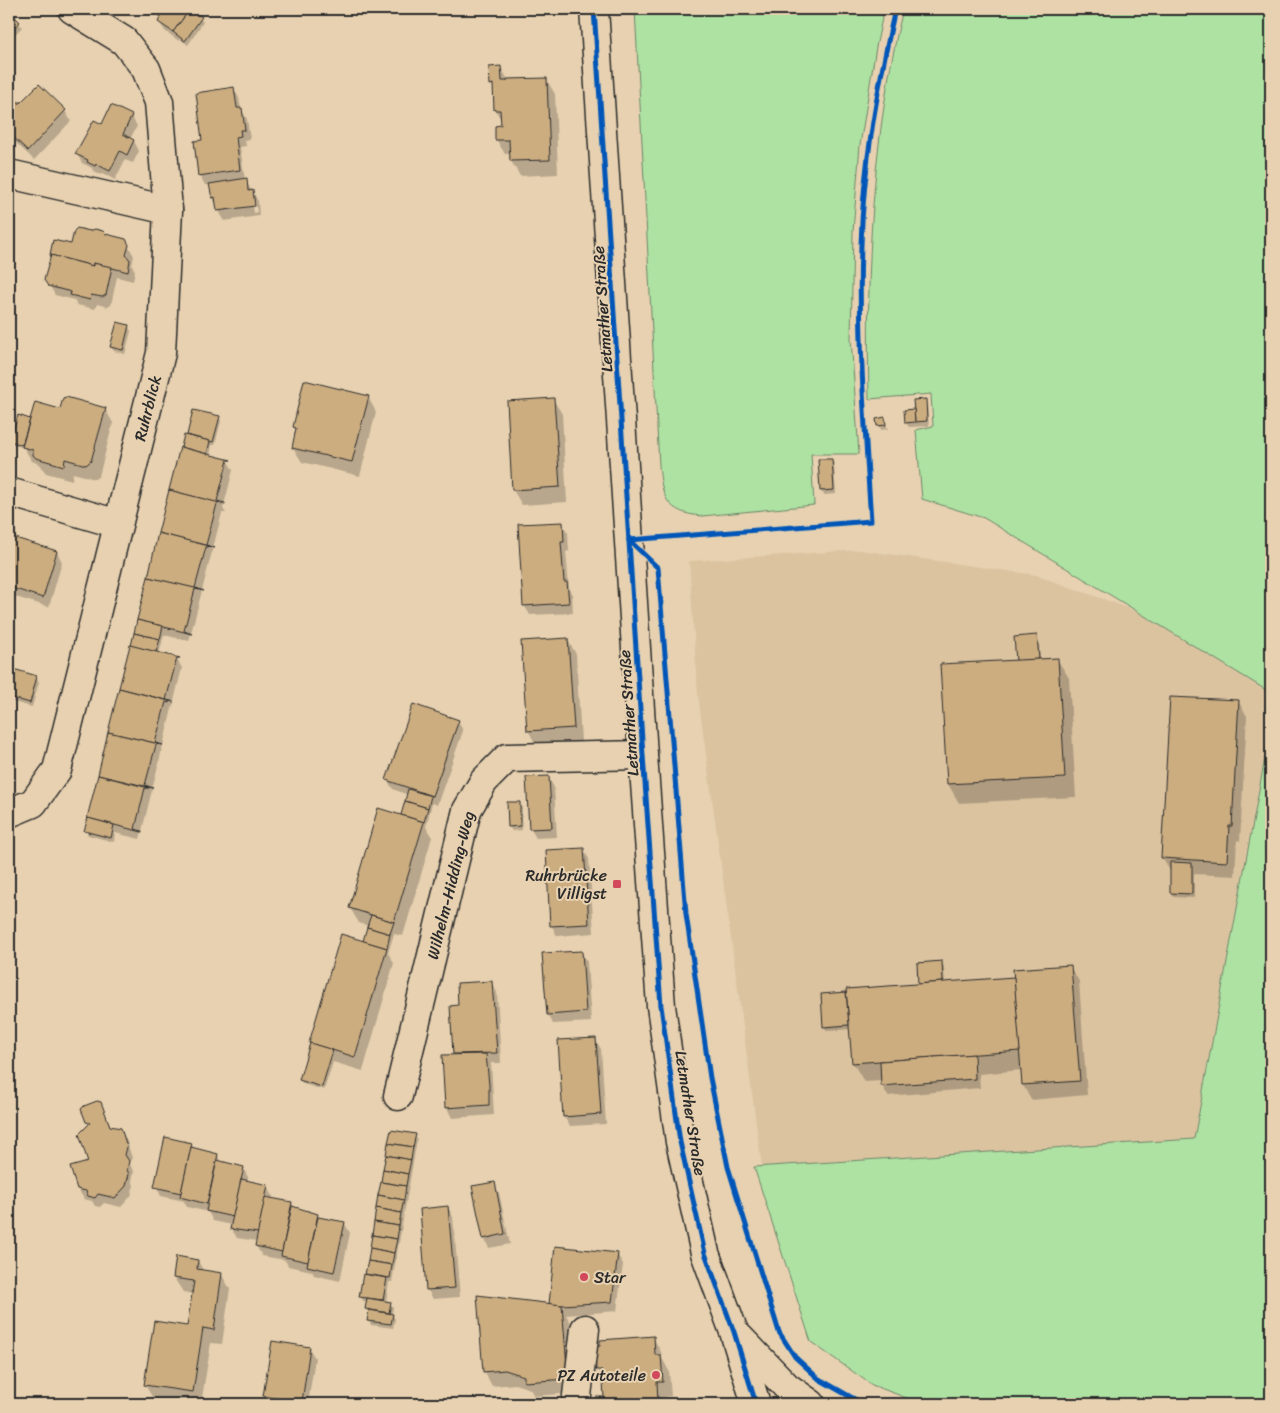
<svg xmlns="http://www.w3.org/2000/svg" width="1280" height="1413" font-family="Sriracha,sans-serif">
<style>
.built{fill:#dbc3a0}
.green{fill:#aee2a3;stroke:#6c8667}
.shadow{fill:#0003;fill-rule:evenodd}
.building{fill:#ccad80;stroke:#2b2b2b}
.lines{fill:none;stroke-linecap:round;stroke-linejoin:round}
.street-casing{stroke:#2b2b2b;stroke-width:31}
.primary-casing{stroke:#2b2b2b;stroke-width:31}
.street{stroke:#e7d1b0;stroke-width:28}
.primary{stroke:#e7d1b0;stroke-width:28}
.cycleway-casing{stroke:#e7d1b0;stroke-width:8}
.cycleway{stroke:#0057b8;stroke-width:5}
.poi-dot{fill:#d1495b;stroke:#e7d1b0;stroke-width:2}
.labels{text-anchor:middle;stroke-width:4;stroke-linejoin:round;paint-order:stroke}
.street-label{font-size:16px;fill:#2b2b2b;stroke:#e7d1b0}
.poi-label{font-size:16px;fill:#2b2b2b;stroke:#e7d1b0;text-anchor:end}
</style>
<rect width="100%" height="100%" fill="#e7d1b0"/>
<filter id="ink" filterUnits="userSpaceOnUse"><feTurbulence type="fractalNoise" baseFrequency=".02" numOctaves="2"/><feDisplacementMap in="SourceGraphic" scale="10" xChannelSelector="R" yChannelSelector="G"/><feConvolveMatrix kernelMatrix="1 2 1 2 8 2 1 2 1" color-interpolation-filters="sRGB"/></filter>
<g filter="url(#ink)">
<polygon class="built" points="860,550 1036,575 1142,613 1271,693 1271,726 1194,1139 762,1167 698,695 689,561"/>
<g class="green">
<path d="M635,9H884L876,47L860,145L853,231L851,339L859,454H811L814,505L702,516C666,513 662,497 659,465Z"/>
<path d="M903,9H1271V693L984,518L922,499L916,430L933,426L931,394L869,399C866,268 872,136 903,9Z"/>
<polygon points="1271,726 1271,1404 923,1404 872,1385 811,1342 754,1167 1194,1139"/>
</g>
<g class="shadow">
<polygon points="147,9 201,9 197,15 203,22 188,45 180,39 179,41 165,31 159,22 161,18"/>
<polygon points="9,13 22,27 9,41"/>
<polygon points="501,67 508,80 546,79 555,94 558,174 520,176 511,161 511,154 505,154 496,139 502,126 502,121 495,110 495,90 491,84"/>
<path d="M234,89L239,98L241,109L247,119L250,139L245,140L246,146L240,147L245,180L258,201L259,216L224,221L213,198L211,185H205L200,176L204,141ZM252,197L255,200L257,212L254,213Z"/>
<polygon points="9,95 18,104 19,102 21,104 65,111 71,121 34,160 9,136"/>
<polygon points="112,106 131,116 137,126 130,139 134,141 139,151 133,163 125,160 115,180 102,173 101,175 94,171 92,168 82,163 77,154 102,126"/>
<polygon points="9,231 12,232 14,236 9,254"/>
<polygon points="105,235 125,240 134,256 132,265 135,271 133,281 117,277 111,305 108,307 97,304 95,309 77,305 74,300 55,295 46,280 71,246"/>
<polygon points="128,326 131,331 125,354 114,351 111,347"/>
<polygon points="368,397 376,412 360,476 302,462 293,448 297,432 294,427"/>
<polygon points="553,399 562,414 567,502 522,505 513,490"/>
<polygon points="925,401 927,405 929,426 909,427 906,423 915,410"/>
<polygon points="105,409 113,423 99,476 95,479 73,473 72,480 46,473 39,464 32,461 24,448 14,445 12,441 18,417 31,421"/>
<polygon points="194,411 219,417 221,421 215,445 212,445 210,456 227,460 233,470 223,509 226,513 222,513 189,641 164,635 159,654 176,658 182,668 140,839 115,833 114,842 88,835 86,831 88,818 185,436 188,436"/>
<polygon points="884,419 888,429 881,430 878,420"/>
<polygon points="832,460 834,464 836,494 824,495 821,491"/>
<polygon points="562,523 568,533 569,551 566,552 569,587 572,593 573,613 530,615 524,605"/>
<polygon points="9,537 57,552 62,562 49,607 9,595"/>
<polygon points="1036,637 1039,641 1040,660 1057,659 1069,678 1076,797 959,803 948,784 1017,661"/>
<polygon points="567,639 576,654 581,742 536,745 528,730"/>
<polygon points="11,670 36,677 39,682 32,707 9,701 9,679"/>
<polygon points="1238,701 1247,716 1240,841 1237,840 1235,876 1194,874 1194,898 1173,897 1171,893 1171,873 1163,858"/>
<polygon points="458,721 463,731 437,805 432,803 426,827 432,837 403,936 394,934 388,953 394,963 363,1071 333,1062 324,1090 303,1084 300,1080 364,942 369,926 359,923 350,908 402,816 408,795 393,789 387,780"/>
<polygon points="548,777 554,787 557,837 536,838 530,828"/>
<polygon points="519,803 522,808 522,830 512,831 509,826"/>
<polygon points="583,849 589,859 594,933 557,936 552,926 547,851"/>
<polygon points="581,952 587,962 591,1022 553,1024 548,1014"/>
<polygon points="941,962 944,967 945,983 1015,978 1070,967 1079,981 1087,1095 1031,1100 1023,1085 1022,1070 979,1074 980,1088 888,1096 882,1086 882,1081 864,1082 853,1063 850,1029 827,1031 824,1026 822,995 921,985"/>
<polygon points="491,982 497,992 501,1063 491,1063 494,1115 452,1118 447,1108 443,1057 454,1056 451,1007 459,1007"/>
<polygon points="595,1039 601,1049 606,1124 570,1126 564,1117"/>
<polygon points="101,1103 111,1127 120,1129 126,1139 132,1158 130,1165 134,1171 132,1181 134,1185 131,1196 121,1207 104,1203 100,1207 95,1206 92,1201 84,1199 78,1189 89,1163 89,1125 87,1121"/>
<polygon points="392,1131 415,1135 417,1140 392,1282 389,1282 386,1302 390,1303 393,1307 392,1314 395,1319 393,1328 371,1325 369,1321 369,1314 366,1309 368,1301 363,1301 361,1296 366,1275"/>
<polygon points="191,1144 194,1149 217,1155 222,1163 243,1168 248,1177 248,1182 267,1186 273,1196 272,1199 292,1203 295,1209 317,1215 320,1219 345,1224 350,1233 340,1281 314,1275 312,1271 288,1266 285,1260 262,1256 256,1246 257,1241 237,1238 231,1228 232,1225 213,1221 208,1212 187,1207 184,1201 161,1196 156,1186"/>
<polygon points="494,1183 499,1193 510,1244 489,1248 484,1238"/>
<polygon points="448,1207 453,1217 460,1297 433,1299 427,1289"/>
<polygon points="9,1235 14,1245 9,1266"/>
<polygon points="617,1254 623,1264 617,1311 566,1315 570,1321 575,1393 534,1396 530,1389 515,1384 492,1386 484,1371 552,1305"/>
<polygon points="198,1261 204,1272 222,1275 230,1289 222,1344 211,1343 201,1404 185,1404 154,1400 145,1385 188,1328 193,1294 183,1292 174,1278"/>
<polygon points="653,1337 661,1352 662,1358 669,1371 671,1396 665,1397 665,1404 598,1404 598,1398 605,1398 604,1380 598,1370"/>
<polygon points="309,1348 315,1358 308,1404 269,1404 264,1396"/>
</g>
<g class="building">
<polygon points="154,9 190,9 173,32 158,22 162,14"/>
<polygon points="190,9 202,17 185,41 173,32"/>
<polygon points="9,11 20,22 9,34"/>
<polygon points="501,66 502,81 507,81 507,79 547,78 550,160 510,161 509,140 495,140 495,126 501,125 500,110 494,110 493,84 490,85 489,67"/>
<polygon points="39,84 66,110 28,151 9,133 9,114"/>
<polygon points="234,87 237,108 242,108 245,130 240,130 241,136 236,137 240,170 198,176 194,141 202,140 196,93"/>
<polygon points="9,93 18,102 21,102 9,114"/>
<polygon points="111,105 132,115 123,134 134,140 127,155 120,151 110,171 96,164 95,166 87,162 88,160 75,154 94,120 102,124"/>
<polygon points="247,178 248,191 253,190 255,206 217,211 215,197 212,198 209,184"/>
<polygon points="77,228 90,231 95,229 103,231 106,234 126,239 129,245 126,255 130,260 128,272 93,263 93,266 50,255 53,240 71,244 74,231"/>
<polygon points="51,255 93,266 93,263 112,267 106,295 102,297 91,295 90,300 70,295 71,292 48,286 44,280"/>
<polygon points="117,322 129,325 123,350 110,347"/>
<polygon points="304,380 369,396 352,462 292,448 296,428 293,427"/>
<polygon points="66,397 106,408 91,461 86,465 65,459 64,466 36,458 33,455 33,450 22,447 35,402 60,409 63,398"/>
<polygon points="554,398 560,487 512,490 507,401"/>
<polygon points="926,399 927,421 915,422 913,400"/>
<polygon points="914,409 915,422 905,423 904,410"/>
<polygon points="193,410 220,416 213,442 187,435"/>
<polygon points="18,415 30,419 22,445 10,441"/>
<polygon points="885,417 886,425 877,426 876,419"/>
<polygon points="184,435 210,441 207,454 181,447"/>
<polygon points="180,447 231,460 228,460 217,501 225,503 225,505 169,490"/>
<polygon points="818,459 832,459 834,490 820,491"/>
<polygon points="169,490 220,503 217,504 206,545 215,548 158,533"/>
<polygon points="563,522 564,542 561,542 564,582 567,582 569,603 523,606 518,524"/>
<polygon points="158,533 209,546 206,547 195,588 204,591 148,577"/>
<polygon points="9,536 57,551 43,598 9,587"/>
<polygon points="148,577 199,589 195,589 184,631 192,634 137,620"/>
<polygon points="137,620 163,626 160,639 134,633"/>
<polygon points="134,633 160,639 156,652 131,646"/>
<polygon points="1037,635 1039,659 1016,661 1014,637"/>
<polygon points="568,638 574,728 527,731 521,641"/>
<polygon points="130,645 180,658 177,658 166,700 174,702 119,688"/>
<polygon points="1058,658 1065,778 947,784 940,664"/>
<polygon points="10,668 37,676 30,703 9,697 9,675"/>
<polygon points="119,688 169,701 169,703 166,702 155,743 163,745 108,732"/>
<polygon points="1170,697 1239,700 1232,826 1229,826 1227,862 1161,858"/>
<polygon points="413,704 459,720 432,796 386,780"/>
<polygon points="108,732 159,744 156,745 145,785 153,788 98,775"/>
<polygon points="98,775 149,788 145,788 135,829 142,831 142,832 87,818"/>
<polygon points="549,776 552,828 529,829 526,777"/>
<polygon points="408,789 431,796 428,808 405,801"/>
<polygon points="405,801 428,808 424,822 401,815"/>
<polygon points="507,802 520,802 520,826 508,827"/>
<polygon points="378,808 424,822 394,922 349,908"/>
<polygon points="88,818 114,825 111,838 84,831"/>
<polygon points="584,848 589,924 550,926 546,850"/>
<polygon points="1170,862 1192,863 1192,894 1170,893"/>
<polygon points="371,915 394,922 390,934 367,927"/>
<polygon points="367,927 390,934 387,948 363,941"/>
<polygon points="341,934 387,948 355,1057 309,1043"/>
<polygon points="582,951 586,1012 547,1015 542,953"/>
<polygon points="942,961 943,982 918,984 917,963"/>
<polygon points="1071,965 1080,1081 1022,1085 1013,969"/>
<polygon points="1014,977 1020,1051 852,1063 846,989"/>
<polygon points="492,981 497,1053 453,1054 450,1006 458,1005 457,983"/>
<polygon points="846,992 849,1025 823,1027 821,994"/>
<polygon points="596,1038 601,1114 563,1117 558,1040"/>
<polygon points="310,1043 333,1050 322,1087 299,1080"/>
<polygon points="486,1054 489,1085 489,1105 445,1108 442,1055"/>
<polygon points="974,1054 975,1079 881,1086 880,1061"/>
<polygon points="97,1101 101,1102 110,1126 121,1128 127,1147 125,1155 129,1161 127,1170 129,1174 126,1186 115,1198 98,1194 95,1198 88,1196 86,1191 77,1189 70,1167 88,1162 79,1134 90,1123 86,1122 81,1109 84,1106"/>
<polygon points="391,1130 416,1134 413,1147 388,1143"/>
<polygon points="165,1137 192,1143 181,1193 154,1187"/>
<polygon points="388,1143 413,1147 411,1160 386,1155"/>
<polygon points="191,1147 218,1154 207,1204 180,1197"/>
<polygon points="386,1155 411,1160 408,1174 383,1169"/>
<polygon points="217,1160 244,1167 233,1217 206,1211"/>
<polygon points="383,1169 408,1174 406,1186 381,1182"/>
<polygon points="241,1179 268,1185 258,1233 230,1229"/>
<polygon points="381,1182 406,1186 404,1200 378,1195"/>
<polygon points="495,1182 505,1234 483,1239 472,1186"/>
<polygon points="378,1195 404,1200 401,1213 376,1208"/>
<polygon points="265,1197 292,1202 282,1252 255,1246"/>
<polygon points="292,1206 318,1214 308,1262 281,1256"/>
<polygon points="448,1206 455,1288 426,1290 420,1209"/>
<polygon points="376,1208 401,1213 399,1226 374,1222"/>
<polygon points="318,1217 345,1222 334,1272 307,1266"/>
<polygon points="374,1222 399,1226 397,1239 372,1235"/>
<polygon points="372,1235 397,1239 394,1253 370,1248"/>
<polygon points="555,1246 618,1253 612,1302 562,1305 549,1304"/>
<polygon points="370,1248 394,1253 392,1265 368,1261"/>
<polygon points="176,1256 198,1260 197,1269 222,1273 214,1330 203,1328 193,1392 144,1385 154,1321 187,1326 194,1281 173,1278"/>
<polygon points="368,1261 392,1265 390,1278 365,1274"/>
<polygon points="363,1274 387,1278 383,1300 359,1297"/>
<polygon points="477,1295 562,1305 568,1379 524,1382 524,1376 505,1370 483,1372"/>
<polygon points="367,1298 391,1302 389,1313 365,1309"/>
<polygon points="369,1310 393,1314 391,1324 367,1321"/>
<polygon points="654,1336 655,1355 661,1355 663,1382 657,1382 658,1404 597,1404 596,1397 604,1397 602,1370 596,1370 594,1347 600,1346 600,1340"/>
<polygon points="272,1341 310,1347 302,1402 263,1396"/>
</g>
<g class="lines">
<g class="street-casing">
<g id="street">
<polyline points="9,174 168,210"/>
<polyline points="9,492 118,524"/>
<polyline points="9,813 33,803 57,770 161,353 168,210 159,102 146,69 124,41 72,9"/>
<polyline points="398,1096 467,810 484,781 507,758 643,755"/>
<polyline points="576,1404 585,1329"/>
</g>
</g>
<g class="primary-casing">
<g id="primary">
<polyline points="594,9 643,755 661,1006 680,1142 705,1253 734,1332 756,1404"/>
<polyline points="737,1335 787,1387 811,1404"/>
</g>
</g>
<use href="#street" class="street"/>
<use href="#primary" class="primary"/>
<g class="cycleway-casing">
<g id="cycleway">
<polyline points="594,9 643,755 661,1006 680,1142 705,1253 734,1332 756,1404"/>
<polyline points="629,540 658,568 686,914 710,1078 728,1167 779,1332 795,1357 819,1379 856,1400 866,1404"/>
<path d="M629,540L871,521C865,429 858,337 861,245C863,165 878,86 895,9"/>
</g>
</g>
<use href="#cycleway" class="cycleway"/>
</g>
</g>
<g class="poi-dot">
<rect x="612" y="879" width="10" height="10" rx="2.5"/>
<circle cx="584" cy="1277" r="5"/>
<circle cx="656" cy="1375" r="5"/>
</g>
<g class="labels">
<g class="street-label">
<text transform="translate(602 309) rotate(-94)" y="6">Letmather Straße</text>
<text transform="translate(147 408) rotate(-76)" y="6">Ruhrblick</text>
<text transform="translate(628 713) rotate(-94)" y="6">Letmather Straße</text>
<text transform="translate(450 885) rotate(-76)" y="6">Wilhelm-Hidding-Weg</text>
<text transform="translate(691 1113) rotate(81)" y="6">Letmather Straße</text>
</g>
<g class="poi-label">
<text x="607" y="881">Ruhrbrücke<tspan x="607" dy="18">Villigst</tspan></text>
<text x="594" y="1283" text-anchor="start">Star</text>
<text x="646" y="1381">PZ Autoteile</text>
</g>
</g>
<rect width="1280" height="1413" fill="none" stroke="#e7d1b0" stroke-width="30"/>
<rect x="15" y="15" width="1250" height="1383" fill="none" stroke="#2b2b2b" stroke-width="2" filter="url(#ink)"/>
</svg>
